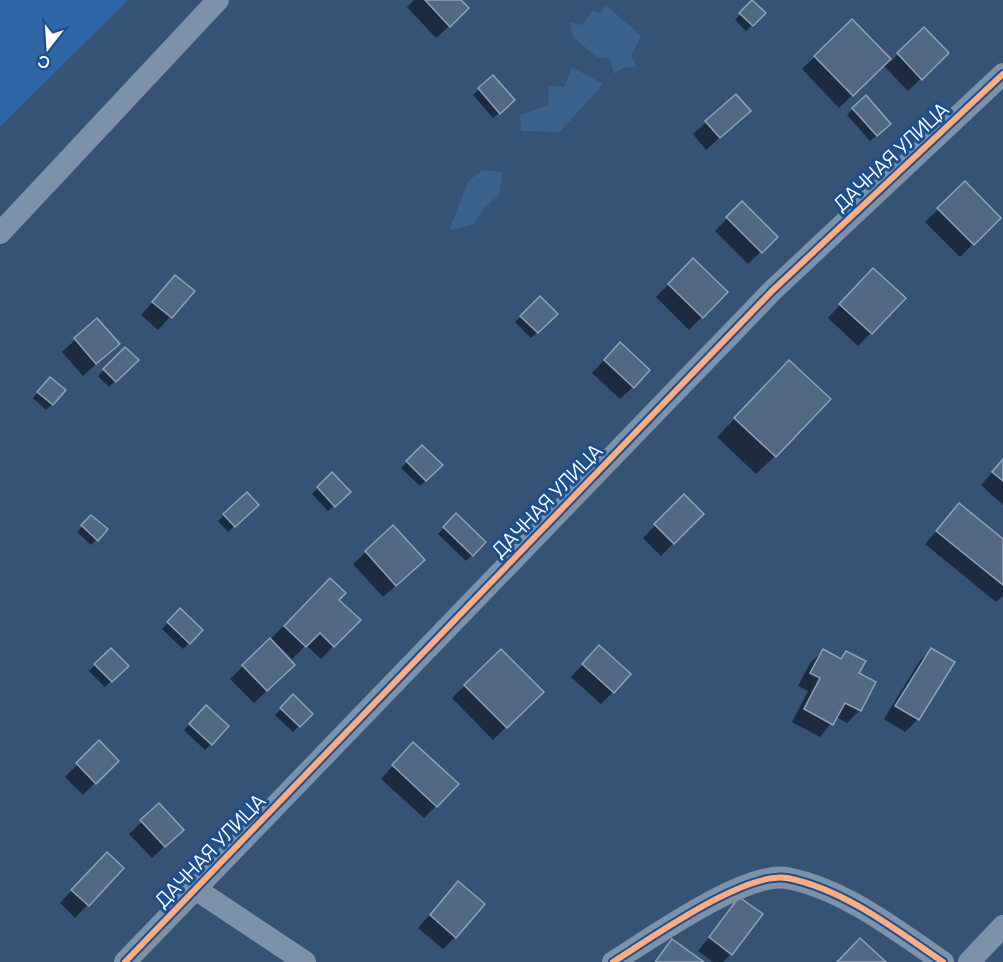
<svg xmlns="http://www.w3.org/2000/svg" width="1003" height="962" font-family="Manrope,sans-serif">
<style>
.green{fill:#2f66a5}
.water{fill:#3b618d}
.shadow{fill:#0007}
.building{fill:#526984;stroke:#92a2b6;stroke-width:1.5}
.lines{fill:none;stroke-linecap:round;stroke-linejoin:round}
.street{stroke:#7d92a8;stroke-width:22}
.cycleway-casing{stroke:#1b4f8f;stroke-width:10}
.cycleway{stroke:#ffac80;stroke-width:6}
.labels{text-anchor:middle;stroke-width:6;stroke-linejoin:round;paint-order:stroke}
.street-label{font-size:20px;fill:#fff;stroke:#1b4f8f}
</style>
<rect width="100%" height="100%" fill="#365274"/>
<polygon class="green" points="0,0 128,0 0,127"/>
<g class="water">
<polygon points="606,5 641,36 631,56 637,67 622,68 614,74 610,58 597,57 572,36 570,22 582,25 593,11 600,13"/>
<polygon points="572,67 603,84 560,132 521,131 520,115 548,105 549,86 564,87"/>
<polygon points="483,170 503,172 499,195 483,209 473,225 449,230 469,180"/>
</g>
<g class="shadow">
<polygon points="414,0 459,0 455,21 436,38 407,7"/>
<polygon points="752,2 764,13 746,31 735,20"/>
<polygon points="852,21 891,61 924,29 947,53 908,91 883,65 839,108 802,69"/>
<polygon points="493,77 507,106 493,118 473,95"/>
<polygon points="736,96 749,111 706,150 693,134"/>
<polygon points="853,109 883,130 870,141 847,115"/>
<polygon points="965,183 999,218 960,257 925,222"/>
<polygon points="742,203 776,237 748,264 715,231"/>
<polygon points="693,260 726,292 689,330 656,297"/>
<polygon points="175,277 193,291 158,330 141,315"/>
<polygon points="860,282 904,299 858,346 828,318"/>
<polygon points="540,298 556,314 531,338 515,322"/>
<polygon points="97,320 118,344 83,376 62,352"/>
<polygon points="125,349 137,360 109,387 98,376"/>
<polygon points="607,357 633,387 620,399 592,373"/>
<polygon points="771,381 775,456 756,474 717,437"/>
<polygon points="44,385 52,404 46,410 33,398"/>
<polygon points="422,447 441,465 420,486 401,468"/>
<polygon points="1003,460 1003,505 981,485"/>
<polygon points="332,474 349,492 328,511 312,494"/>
<polygon points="247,494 257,505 228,532 218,521"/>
<polygon points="684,496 702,514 661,556 643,538"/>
<polygon points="959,505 1003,541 1003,596 996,602 925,544"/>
<polygon points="456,515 484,542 466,561 438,534"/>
<polygon points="91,517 106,529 91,545 77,532"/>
<polygon points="393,527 411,572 383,597 353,564"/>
<polygon points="330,580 337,600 358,621 321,659 306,645 292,659 279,646 281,677 254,703 230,679"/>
<polygon points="180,610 201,630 183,649 162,629"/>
<polygon points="931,649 952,663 918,719 905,732 884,719 919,662"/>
<polygon points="111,650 127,666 105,687 89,671"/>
<polygon points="501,651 541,692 493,740 452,698"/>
<polygon points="823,651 839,660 846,652 857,674 874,683 860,710 847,723 836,717 820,737 792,722 808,691 798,686 810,663"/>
<polygon points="587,660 613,692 601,704 571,677"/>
<polygon points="293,697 310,714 293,732 275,715"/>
<polygon points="206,707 227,726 205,750 184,730"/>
<polygon points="99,743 117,761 83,795 65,777"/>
<polygon points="401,757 436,806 424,818 381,779"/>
<polygon points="159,805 169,842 152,858 129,834"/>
<polygon points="94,866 122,868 75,918 60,903"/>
<polygon points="446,896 455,937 443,949 418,928"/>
<polygon points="740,899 731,954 723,962 713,962 698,951"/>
<polygon points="672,941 701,962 653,962"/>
</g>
<g class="building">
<polygon points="425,0 461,0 469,8 450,27"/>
<polygon points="752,0 766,13 753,26 739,13"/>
<polygon points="852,19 891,59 853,96 814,56"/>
<polygon points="924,27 949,53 922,80 897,53"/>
<polygon points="493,75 515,100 500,114 478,88"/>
<polygon points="736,94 751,111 720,138 705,121"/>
<polygon points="866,95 891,124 877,136 852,108"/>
<polygon points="965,181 1001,218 974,245 937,208"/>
<polygon points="742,201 778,237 762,253 726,217"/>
<polygon points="693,258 728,292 703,318 668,284"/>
<polygon points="873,268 906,298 872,334 839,304"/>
<polygon points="175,275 195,291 172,318 152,302"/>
<polygon points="540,296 558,314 538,333 520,316"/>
<polygon points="97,318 120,344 96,364 74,338"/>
<polygon points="620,342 650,370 634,388 604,360"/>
<polygon points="125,347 139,360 116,382 103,369"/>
<polygon points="789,360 831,399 776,457 734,418"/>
<polygon points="50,377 66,390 53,405 37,392"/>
<polygon points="422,445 443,465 426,481 406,461"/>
<polygon points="1003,459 1003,481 992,472"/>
<polygon points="332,472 351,492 335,507 317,487"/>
<polygon points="247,492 259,505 235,527 223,514"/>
<polygon points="684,494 704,514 674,544 654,524"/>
<polygon points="959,503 1003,539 1003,585 936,531"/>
<polygon points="456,513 486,542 473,556 443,527"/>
<polygon points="91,515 108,529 98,541 81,525"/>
<polygon points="393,525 425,560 396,586 365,551"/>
<polygon points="330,578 346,593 339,600 361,620 334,647 320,633 306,647 284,626"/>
<polygon points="180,608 203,630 190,644 167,622"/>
<polygon points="270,638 295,665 267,691 242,665"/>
<polygon points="599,645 631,674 614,693 582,664"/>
<polygon points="111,648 129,666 112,682 94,664"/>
<polygon points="931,648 955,662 919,720 895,706"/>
<polygon points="501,649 544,692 507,728 464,685"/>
<polygon points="823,649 841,659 846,651 866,661 859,673 876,682 861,711 845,703 833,725 804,709 820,678 810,673"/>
<polygon points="293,694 313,714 300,727 280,708"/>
<polygon points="206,705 229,726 212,745 189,724"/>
<polygon points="99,740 119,761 96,784 76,763"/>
<polygon points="413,742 459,784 437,807 392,765"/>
<polygon points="159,803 184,830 165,847 140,820"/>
<polygon points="107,852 124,868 89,906 71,890"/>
<polygon points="458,881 485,904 456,938 430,915"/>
<polygon points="739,897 763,914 732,955 709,937"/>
<polygon points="860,938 886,962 837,962"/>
<polygon points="672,939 704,962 655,962"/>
</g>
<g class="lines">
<g class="street">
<polyline points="0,233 218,0"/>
<polyline points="197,890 305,962"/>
<polyline points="125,962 772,291 1003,74"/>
<path d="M613,962C650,939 745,871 787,878C844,889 896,930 943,962"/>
<polyline points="969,962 1003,926"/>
</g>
<g class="cycleway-casing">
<g id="cycleway">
<polyline points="125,962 772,291 1003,74"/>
<path d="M613,962C650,939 745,871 787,878C844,889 896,930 943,962"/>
</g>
</g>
<use href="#cycleway" class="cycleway"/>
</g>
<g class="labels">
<g class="street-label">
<text transform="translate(891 157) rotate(-43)" y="7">ДАЧНАЯ УЛИЦА</text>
<text transform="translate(547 501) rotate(-46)" y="7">ДАЧНАЯ УЛИЦА</text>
<text transform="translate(210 851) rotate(-46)" y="7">ДАЧНАЯ УЛИЦА</text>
</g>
</g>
<g transform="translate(48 48) rotate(197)" stroke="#1b4f8f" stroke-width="4.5" paint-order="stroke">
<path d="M0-4.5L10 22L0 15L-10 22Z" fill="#ffffff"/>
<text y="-9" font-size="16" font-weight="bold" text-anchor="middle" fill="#ffffff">С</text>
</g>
</svg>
